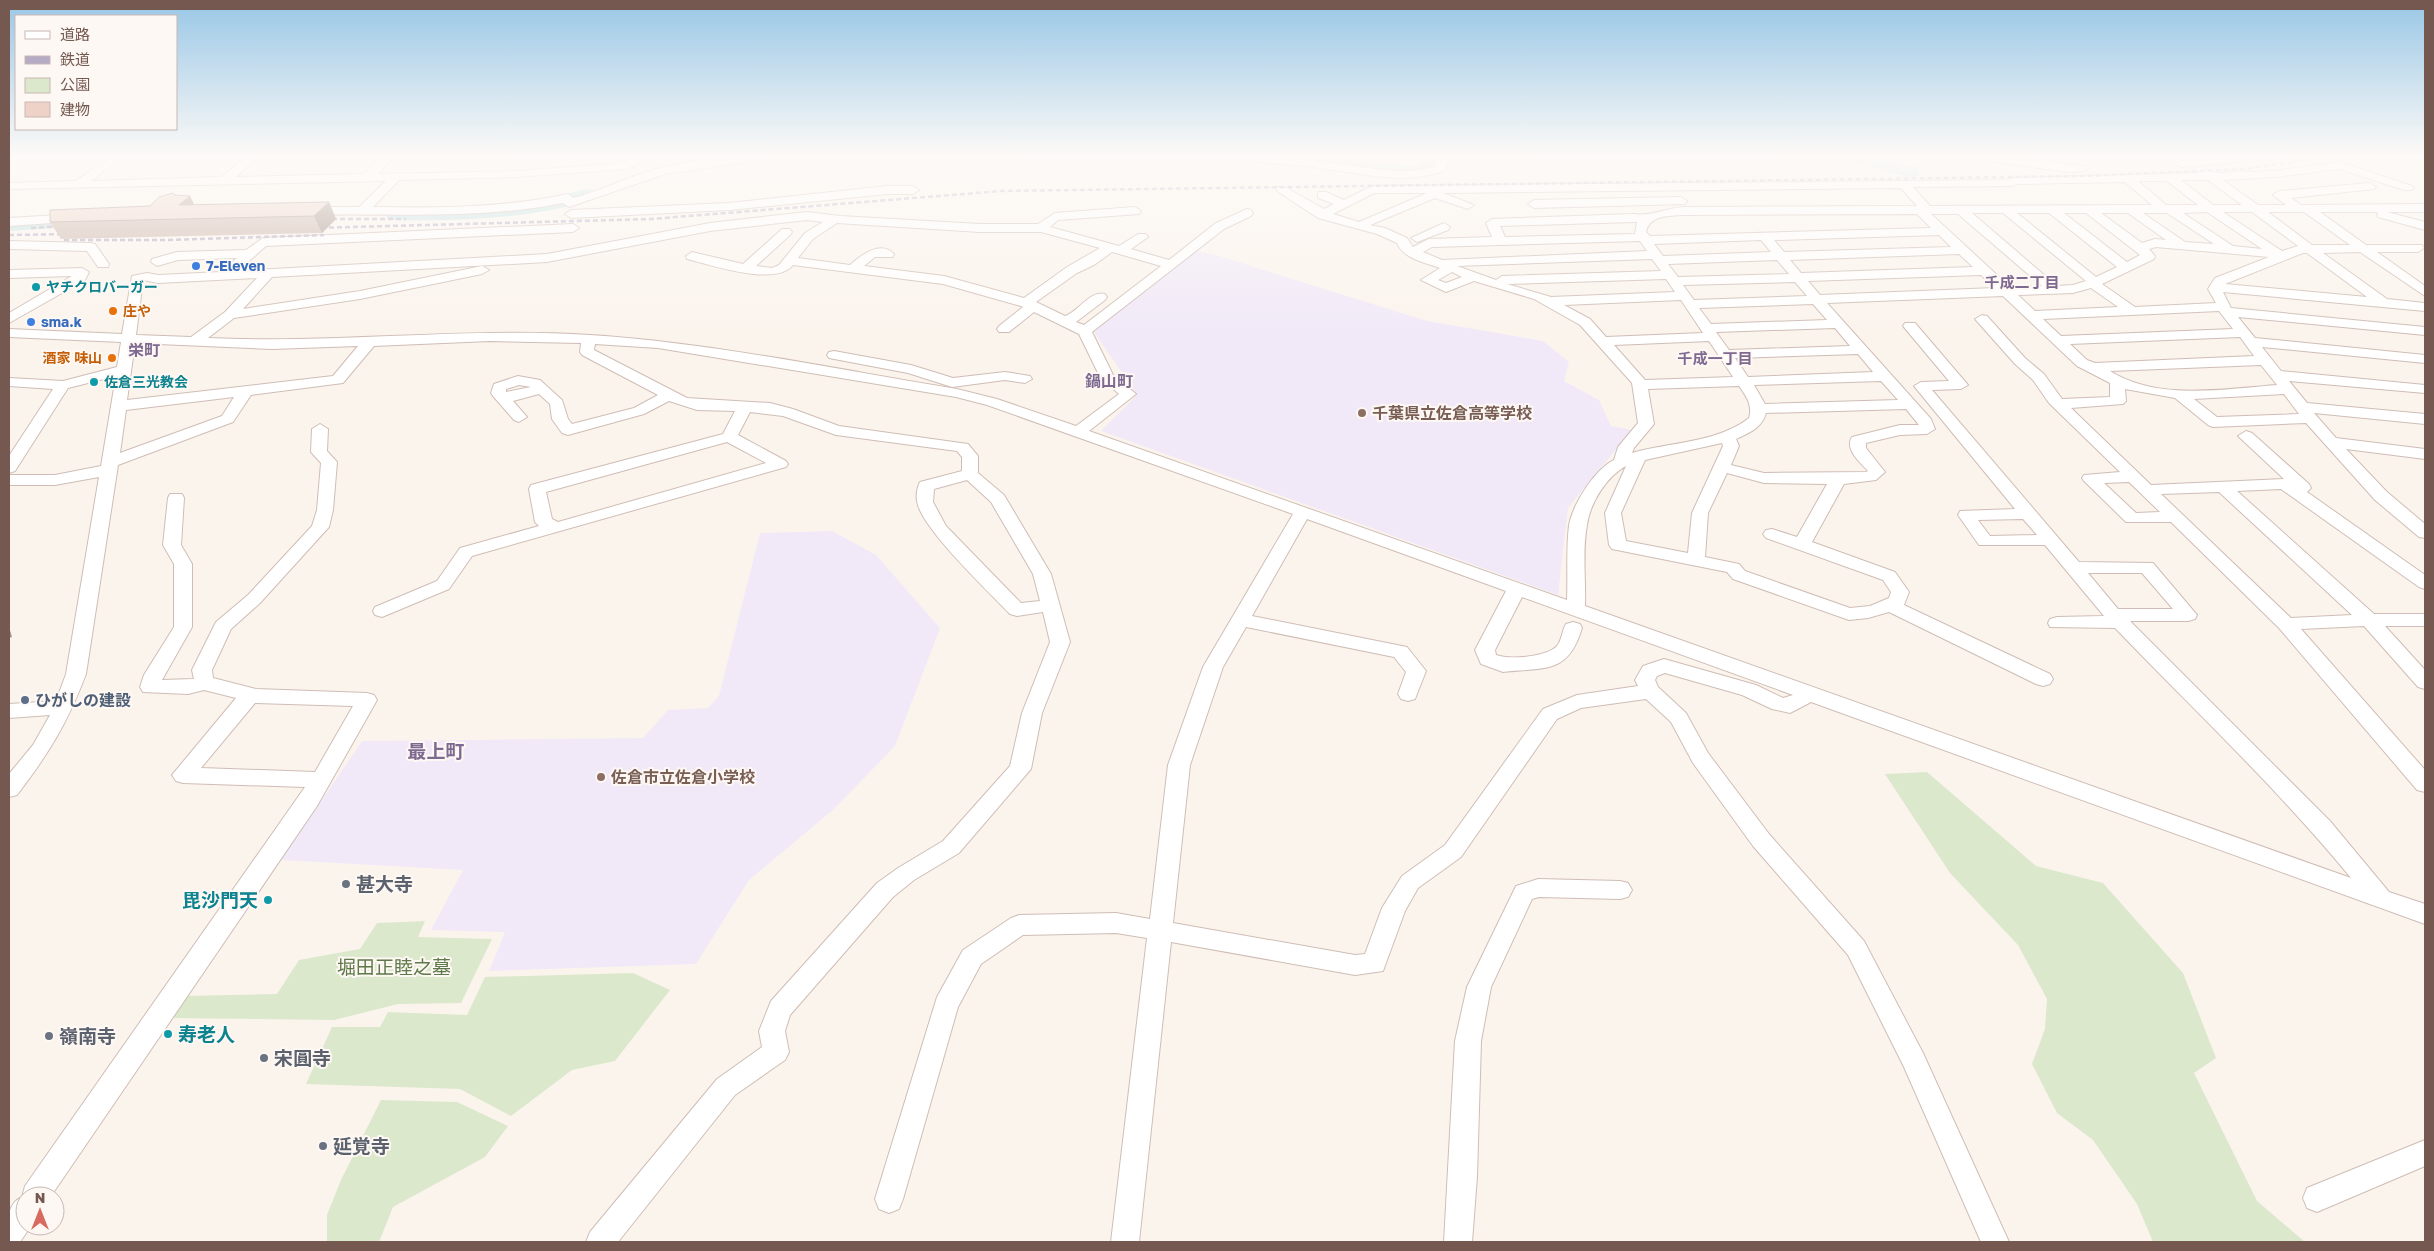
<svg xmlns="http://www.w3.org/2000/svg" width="2434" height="1251" font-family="'Golos Text','Noto Sans JP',sans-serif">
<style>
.education{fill:#f1e9f8}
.green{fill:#dbe8cc}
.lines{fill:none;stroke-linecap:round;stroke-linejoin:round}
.river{fill:#c3e3e4;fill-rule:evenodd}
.minor-casing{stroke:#cfbdb5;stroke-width:2}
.minor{fill:#fff;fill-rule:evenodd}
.rail{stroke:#b6abc5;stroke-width:2.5;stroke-dasharray:5 3;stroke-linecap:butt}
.wall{fill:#cdb5ab}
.shaded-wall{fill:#a7938b}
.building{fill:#eed2c7;stroke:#a7938b}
.shop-dot{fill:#3f7fe0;stroke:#fef8f4;stroke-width:2}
.culture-dot{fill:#0f9aa8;stroke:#fef8f4;stroke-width:2}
.food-dot{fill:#e8710a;stroke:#fef8f4;stroke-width:2}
.education-dot{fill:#8d6e63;stroke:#fef8f4;stroke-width:2}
.service-dot{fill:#5c6f8a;stroke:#fef8f4;stroke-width:2}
.worship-dot{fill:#6b7280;stroke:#fef8f4;stroke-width:2}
.labels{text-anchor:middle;stroke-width:4;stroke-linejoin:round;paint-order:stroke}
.far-shop-label{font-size:14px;font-weight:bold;fill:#366cbe;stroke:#fef8f4;text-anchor:start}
.far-culture-label{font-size:14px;font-weight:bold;fill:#0d838f;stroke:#fef8f4;text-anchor:start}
.far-food-label{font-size:14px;font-weight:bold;fill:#c56008;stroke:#fef8f4;text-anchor:start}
.far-neighbourhood-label{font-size:15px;font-weight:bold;fill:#7e6a90;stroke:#fef8f4}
.far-quarter-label{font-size:16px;font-weight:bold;fill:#7e6a90;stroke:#fef8f4}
.education-label{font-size:16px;font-weight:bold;fill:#785e54;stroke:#fef8f4;text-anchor:start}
.service-label{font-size:16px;font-weight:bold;fill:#4e5e75;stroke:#fef8f4;text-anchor:start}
.quarter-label{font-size:19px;font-weight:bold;fill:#7e6a90;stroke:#fef8f4}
.near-worship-label{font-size:19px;font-weight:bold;fill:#5b616d;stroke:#fef8f4;text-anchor:start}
.near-culture-label{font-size:19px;font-weight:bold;fill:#0d838f;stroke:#fef8f4;text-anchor:end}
.near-park-label{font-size:19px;fill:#5e794a;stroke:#fef8f4}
</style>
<rect width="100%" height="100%" fill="#fbf4ed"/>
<g class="education">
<polygon points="1193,250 1216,255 1427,321 1543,341 1569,362 1564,381 1599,400 1611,426 1632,430 1568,508 1558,595 1101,431 1137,395 1094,332"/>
<polygon points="832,531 876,555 940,628 895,746 834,809 749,880 696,964 489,971 505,932 431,930 463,870 281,860 362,741 643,738 668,710 708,708 719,696 760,533"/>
</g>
<g class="green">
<polygon points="1927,772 2036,866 2103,883 2183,973 2216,1058 2194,1073 2257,1201 2305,1242 2153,1242 2137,1204 2093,1140 2057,1113 2032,1064 2045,1029 2047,999 2018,945 1950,873 1885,774"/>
<polygon points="425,921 418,937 492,939 461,1003 398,1004 334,1020 166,1018 182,996 277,994 299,960 360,949 377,923"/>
<polygon points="633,973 670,990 615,1061 572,1070 511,1116 460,1089 306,1084 332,1027 380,1027 388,1012 467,1015 485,977"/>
<polygon points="381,1100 457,1102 508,1126 485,1157 393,1207 379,1242 327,1242 327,1215 341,1180"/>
</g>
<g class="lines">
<g class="river">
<polygon points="705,156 752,156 750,160 743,162 693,170 686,168 684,164 686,160"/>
<polygon points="1247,156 1330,156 1412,167 1421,165 1428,156 1447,156 1434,173 1412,179 1323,167 1256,162 1249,160"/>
<polygon points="1842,156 1878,156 1918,168 1921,172 1918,176 1911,178 1844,160"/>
<path d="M588,189L595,191L598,195L595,199C529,219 464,221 395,220L388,218L385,214L388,210L395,208H468L516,204Z"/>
<polygon points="95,215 102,217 105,221 102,225 9,231 9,219"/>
</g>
<g class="minor-casing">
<g id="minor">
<path d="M111,156H124L91,181L222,177L247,156H259L236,177L364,174L382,156H394L378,174L516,171L625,163L637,156H651L627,169L516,177L399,180L373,207C439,208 503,208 568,194L574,198C598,191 622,180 646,172C687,160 729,156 771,156L766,159L665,174L569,207L563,203C479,220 394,213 308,215L302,211L308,207H359L386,181L9,189V183L76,181Z"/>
<path d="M1208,156H1269L1392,171H1411L1435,167L1441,156H1453L1444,171C1401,186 1356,172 1312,167C1279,163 1246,161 1213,159Z"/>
<path d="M1971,156C1985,156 2084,164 2089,168L2083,171L2068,172L1976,159Z"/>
<polygon points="2227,156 2272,156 2267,159 2181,167 2175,164 2181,161"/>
<path d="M2340,162L2412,186L2414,188L2412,190H2404L2339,169L2273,177L2223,180L2258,205H2286L2273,195L2279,191L2370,183L2376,187L2374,189L2291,198L2301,205L2425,204V212H2387L2425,222V230L2378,217L2377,212H2320L2366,245H2422L2424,248L2418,252H2377L2425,286V296L2360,252L2323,253L2387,299L2425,303V311L2223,292L2231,308L2425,327V335L2238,317L2255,338L2425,355V363L2262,347L2281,371L2425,385V393L2289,381L2307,403L2425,414V424L2314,413L2336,438L2425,449V459L2346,449L2387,492L2425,524V538L2419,537L2375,500L2306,423L2213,427L2208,425L2175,398L2125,389L2126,401L2123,404L2071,408L2151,485L2284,479L2238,436L2246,431L2252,433L2309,484L2311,488L2307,492L2425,575V589L2419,587L2281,489L2237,491L2374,614H2425V626H2385L2425,670V689L2418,687L2364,626L2301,629L2425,770V792L2417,790L2279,628L2171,522H2126L2084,481L2082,478L2084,475L2120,472L2049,403L2033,380L2015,364L1975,319L1982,315L1987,316L2025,358L2044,374L2062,399L2110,397V383L2077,366L2003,296L1827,303L1931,419L1935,429L1927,434L1900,435L1866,443V448L1885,472L1876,480L1844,484L1812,542L1895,572L1909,592L1904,605L2050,674L2053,679L2050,684L2043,686L2036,684L1889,612L1868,618L1849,620L1733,579L1727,572L1612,549L1609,545L1605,513L1626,466C1607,476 1590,503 1587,525C1582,551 1586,580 1585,606L2351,878C2278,789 2195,711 2115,628L2050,627L2048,623L2050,619L2057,617L2104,616L2045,545H1979L1958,515L1960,511L2015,509L1914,386L1921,382L1949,381L1903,326L1905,323H1915L1968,385L1961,389L1932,390L2079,562L2153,563L2197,615L2195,619L2188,621H2130L2330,821L2389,892L2425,904V924L1811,702L1790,713L1772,709L1742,695L1665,673L1657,676L1655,680L1658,687L1686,713L1708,753L1769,834L1864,941L1923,1053L2009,1242H1981L1904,1067L1848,955L1753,846L1693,763L1671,722L1646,699L1581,708L1557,719L1461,857L1418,888L1405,911L1383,971L1355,975L1171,942L1139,1242H1111L1147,938L1116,933L1023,935L981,964L958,1007L903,1199L899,1209L889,1213L879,1209L875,1199L937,997L963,950L1011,918L1019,915L1116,913L1150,919L1168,765L1203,667L1293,514L987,405L956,397L658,348L595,344L594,350L687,398L770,403L793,409L839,426L968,444L978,456V473L1004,495L1051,574L1070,642L1042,713L1031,769L959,853L914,880L893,897L790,1015L785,1031L789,1052L785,1060L735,1095L618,1242H586L590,1232L717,1079L762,1047L759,1031L771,1001L877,883L898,868L943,841L1010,766L1022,713L1050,642L1043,612L1017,616L1010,614C990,593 920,527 917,501C916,496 917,487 920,482L962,471V457L957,451L836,435L783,416L750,412L738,435L786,461L788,464L786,467L472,556L449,589L382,617L375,615L373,611L375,607L437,581L460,548L539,526L535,522L529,489L531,485L723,434L735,411L697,410L669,401L644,414L568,435L562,433L552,419L550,404L539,394L513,401L527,417L519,422L514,420L493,396L491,393L494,384L518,376L540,380L562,400L568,419L572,424L634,408L658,395L582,355L580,352L581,343L490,341L374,346L343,383L251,395L233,422L118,465L86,674C67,724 49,753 17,795L9,797V774L33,745L50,715L9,718V704L56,701L66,674L99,477L55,485H9V475H55L101,466L116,376L68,388L15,471L9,473V456L53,389L9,386V378L63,381L117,367L121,342L9,337V329L122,334L132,276L147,273L158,275L221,272L237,258L178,260L157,266L151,262L152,259L177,252L246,250L263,238L573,224L579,228L573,232L266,246L238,271L547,254L710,223L807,212L840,216L980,224H1038L1055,213L1135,207L1141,211L1139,214L1058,220L1050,227L1119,246L1138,234H1146L1148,237L1131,249L1169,260L1216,223L1247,209L1251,210L1253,213L1251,216L1224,229L1092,332L1113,375L1136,394L1089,431L1567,600C1568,576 1566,549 1569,525C1573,504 1595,469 1614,460L1618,447L1638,423L1632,383L1580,325L1534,299L1474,281L1446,292L1421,280L1440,268C1427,263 1403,259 1397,243L1377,234L1318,218L1277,191V187H1285L1324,209L1334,204L1318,198V192H1326L1344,200L1372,186L2007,180L2012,178L2199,173L2195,169L2201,166L2214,173L2273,171ZM2181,180H2208L2242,205H2213ZM2138,181H2167L2198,205H2166ZM2125,182L2152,205L1930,206L1913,187L2012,186L2017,184ZM1901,188L1917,206L1683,207C1667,208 1649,217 1634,214L1492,219L1486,223L1492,237L1429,239L1413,247L1407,238L1385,228L1370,225L1435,198L1468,209L1474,205L1443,193ZM1374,193H1427L1359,222L1333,214ZM2207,212L2262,249L2233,246L2183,213ZM2223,212H2252L2298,246L2282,251ZM2268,212H2304L2350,245H2312ZM1972,213H2003L2086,281L2073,285L2057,286ZM2017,213H2049L2117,267L2096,277ZM2064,213H2086L2140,255L2127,262ZM2101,213H2128L2166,240L2155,239L2142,243ZM2143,213H2167L2214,244L2185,242ZM1917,214L1931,228L1650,236L1646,232C1649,215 1669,216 1683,215ZM1931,214H1958L2042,286L2010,287ZM807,220L823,222L805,233L779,265L772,268L756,266L790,235L792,232L790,229H782L743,264L692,252L686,256L687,259C711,265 776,287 793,265L943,284L1021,306L1023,307L999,326L997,329L999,332H1009L1034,312L1079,334L1100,377L1119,394L1076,426L997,399L957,389C835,369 713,343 590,335C463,327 336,344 208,338L234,318L360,299L482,274L489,270L482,266L360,291L243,309L272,277L547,262L710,231ZM1634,222H1637L1635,234L1505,237L1500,226ZM837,223L980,232H1041L1100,248L1067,267L1024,298L944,276L864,266L875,257H893L894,254C881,240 861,255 850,265L798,258L813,239ZM1939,235L1951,247L1784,252L1774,240ZM1761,240L1771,252L1663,256L1654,244ZM1640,241L1647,251L1442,260L1423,252L1432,247ZM2156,247L2269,257L2215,278L2208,289L2216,303L2135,307L2102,284L2154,259L2155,256L2149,249ZM1112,252L1161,266L1084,325L1076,322L1105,300L1107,297L1105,294C1090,290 1078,312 1065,316L1036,302L1077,273L1094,265ZM2303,253H2307L2367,297L2225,284ZM1959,254L1973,267L1801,273L1790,260ZM1652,259L1661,271L1502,276L1496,280L1457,266ZM1777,260L1789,274L1678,277L1668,264ZM1452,272L1462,277L1446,283L1438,280ZM1981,275L1995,288L1820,295L1808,281ZM257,278L225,312L191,337L136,335L143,280L158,283ZM1666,279L1675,292L1551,297L1507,284ZM1795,282L1807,296L1694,300L1683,285ZM2091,288L2118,307L2035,311L2018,295L2073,293ZM1681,300L1703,333L1606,337L1590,319L1564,305ZM1813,304L1827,320L1711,324L1699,308ZM2219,311L2233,329L2061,336L2043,319ZM1835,328L1850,346L1729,350L1716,332ZM2240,337L2254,356L2095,363L2087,360L2070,344ZM1709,341L1733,377L1645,380L1614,345ZM135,343L272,349L358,346L333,376L127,400ZM1858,354L1873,372L1748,377L1735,358ZM2261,365L2277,385C2224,389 2158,401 2110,371ZM1881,381L1898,400L1765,404L1754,385ZM519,385L531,387L506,392V389ZM1739,386C1746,396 1753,405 1749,418C1717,443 1670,442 1632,453L1634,448L1654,424L1648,389ZM2284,394L2299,414L2217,417L2194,399ZM234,397L222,416L120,453L126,410ZM1906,409L1919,425H1900L1852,437C1844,449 1860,462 1868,471L1866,472L1764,473L1731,465L1739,446L1736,439C1749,433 1762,428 1766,413ZM727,442L766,463L558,522L552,519L546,492ZM1722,443L1723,446L1692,513L1688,553L1626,541L1621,513L1645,460ZM1727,473L1764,483L1827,484L1797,537L1772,529L1766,530L1763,534L1766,538L1883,580L1891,592L1889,598L1870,606L1850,608L1745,571L1739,564L1705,557L1708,513ZM967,480L991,502L1033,574L1040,601L1021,603L946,526L933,502L934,489ZM2129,482L2160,512L2136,513L2104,483ZM2219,492L2352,615L2291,618L2161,494ZM1307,519L1506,591L1475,650L1481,664L1503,672C1545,667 1568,675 1582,628L1580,624L1573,622L1566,624C1562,630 1562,640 1557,646C1547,657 1510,660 1496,655L1495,650L1522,597L1793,695L1783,698L1756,685L1664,659L1643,666L1635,680L1638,686L1577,695L1543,709L1445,845L1402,876L1382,908L1365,954L1355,955L1173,923L1190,765L1223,667L1246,627L1394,657L1406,672L1398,694L1401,699L1408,701L1415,699L1426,671L1407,647L1252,616ZM2023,519L2037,535L1990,536L1978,520ZM2088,573H2142L2173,609H2118Z"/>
<polygon points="887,186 913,186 919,190 913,194 887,194 729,210 571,218 565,214 571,210 729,203"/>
<polygon points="1681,197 1687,201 1685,204 1534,208 1528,204 1534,200"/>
<polygon points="76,214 82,218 80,221 9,226 9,218"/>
<polygon points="1444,223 1450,227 1448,230 1417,242 1411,238"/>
<polygon points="9,241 91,243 95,244 109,264 108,267 98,267 87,251 9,249"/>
<polygon points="82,268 89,272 85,280 9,323 9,313 72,276 9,278 9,270"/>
<polygon points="834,351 911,365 953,378 1005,372 1030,376 1032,379 1025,383 1005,380 952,387 908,373 829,358 827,355 829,352"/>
<path d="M320,424L328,429L327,451L337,462L333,510L329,527L260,603L231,629L212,670L213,678L256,689L367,693L374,695L377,700L317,806L51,1196H25V1226H31L20,1242H9C9,1226 4,1205 22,1197L25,1186L305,787L183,783L176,781L172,775L236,698L204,690L188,694L143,692L140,687L144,675L174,627V564L163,545L168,498L170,494H182L184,498L181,545L192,564V627L162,680L194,679L192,670L216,622L248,595L312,526L317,510L321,463L311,452L312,429ZM255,703H256L353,706L315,772L201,768Z"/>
<polygon points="1538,879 1620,881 1628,883 1632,890 1628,897 1620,899 1539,897 1532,899 1491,987 1481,1041 1477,1177 1472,1242 1444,1242 1455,1041 1467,987 1516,886"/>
<polygon points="2425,1140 2425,1166 2317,1212 2307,1208 2303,1198 2307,1188"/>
</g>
</g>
<use href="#minor" class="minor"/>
<g class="rail">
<polyline points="324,219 406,219"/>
<polyline points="31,228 66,226"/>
<polyline points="313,228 651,219 1001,191 2082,176 2244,169 2333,156"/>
<polyline points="9,235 73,234"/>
<polyline points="64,240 165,240 324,235"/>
</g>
</g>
<polygon class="wall" points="173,193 174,195 190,196 194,205 329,202 336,219 322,233 61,239 50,222 150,206"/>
<g class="shaded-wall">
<polygon points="173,193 179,205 190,196 198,213 179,205"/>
<polygon points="329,202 336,219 322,233 314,216"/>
<polygon points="9,627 12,637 9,638"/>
</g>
<polygon class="building" points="173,193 174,195 190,196 179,205 329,202 314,216 50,222 50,210 150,206 159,197"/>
<linearGradient id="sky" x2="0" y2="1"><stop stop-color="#99c7e6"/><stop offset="0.47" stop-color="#fdfaf7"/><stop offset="1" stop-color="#fdfaf7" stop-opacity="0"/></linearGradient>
<rect width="2434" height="332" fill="url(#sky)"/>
<g class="shop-dot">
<circle cx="196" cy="266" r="5"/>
<circle cx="31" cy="322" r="5"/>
</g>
<g class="culture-dot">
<circle cx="36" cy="287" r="5"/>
<circle cx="94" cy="382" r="5"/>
<circle cx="268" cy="900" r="5"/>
<circle cx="168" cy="1034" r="5"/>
</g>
<g class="food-dot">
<circle cx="113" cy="311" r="5"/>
<circle cx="112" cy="358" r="5"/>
</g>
<g class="education-dot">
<circle cx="1362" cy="413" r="5"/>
<circle cx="601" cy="777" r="5"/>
</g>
<circle class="service-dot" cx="25" cy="700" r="5"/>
<g class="worship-dot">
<circle cx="346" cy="884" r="5"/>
<circle cx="49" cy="1036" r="5"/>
<circle cx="264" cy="1058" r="5"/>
<circle cx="323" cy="1146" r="5"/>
</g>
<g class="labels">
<g class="far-shop-label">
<text x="206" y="271">7-Eleven</text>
<text x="41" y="327">sma.k</text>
</g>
<g class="far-culture-label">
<text x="46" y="292">ヤチクロバーガー</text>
<text x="104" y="387">佐倉三光教会</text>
</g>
<g class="far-food-label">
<text x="123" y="316">庄や</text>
<text x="102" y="363" text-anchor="end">酒家 味山</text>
</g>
<g class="far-neighbourhood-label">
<text x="2022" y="288">千成二丁目</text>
<text x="1715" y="364">千成一丁目</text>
</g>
<g class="far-quarter-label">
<text x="144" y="356">栄町</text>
<text x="1109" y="387">鍋山町</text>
</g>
<g class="education-label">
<text x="1372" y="419">千葉県立佐倉高等学校</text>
<text x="611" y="783">佐倉市立佐倉小学校</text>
</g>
<g class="service-label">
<text x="35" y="706">ひがしの建設</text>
</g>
<g class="quarter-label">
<text x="436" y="758">最上町</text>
</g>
<g class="near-worship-label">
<text x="356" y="891">甚大寺</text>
<text x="59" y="1043">嶺南寺</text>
<text x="274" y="1065">宋圓寺</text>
<text x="333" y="1153">延覚寺</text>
</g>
<g class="near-culture-label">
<text x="258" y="907">毘沙門天</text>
<text x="178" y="1041" text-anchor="start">寿老人</text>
</g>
<g class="near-park-label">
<text x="394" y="974">堀田正睦之墓</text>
</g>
</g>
<rect width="2434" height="1251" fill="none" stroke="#755951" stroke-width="20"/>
<rect x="15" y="15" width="162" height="115" fill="#fef8f4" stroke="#c7b8b3"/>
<rect x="25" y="31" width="25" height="8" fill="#ffffff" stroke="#c7b8b3"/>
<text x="60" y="40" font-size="15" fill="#755951">道路</text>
<rect x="25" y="56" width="25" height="8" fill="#b6abc5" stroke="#c7b8b3"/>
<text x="60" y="65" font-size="15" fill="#755951">鉄道</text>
<rect x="25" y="78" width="25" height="15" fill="#dbe8cc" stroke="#c7b8b3"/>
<text x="60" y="90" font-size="15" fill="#755951">公園</text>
<rect x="25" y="102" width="25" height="15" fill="#eed2c7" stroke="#c7b8b3"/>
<text x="60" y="115" font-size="15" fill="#755951">建物</text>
<g transform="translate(40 1211)"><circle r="24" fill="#fef8f4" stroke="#c7b8b3"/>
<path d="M0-4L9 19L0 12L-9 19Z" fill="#d86a60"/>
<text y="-8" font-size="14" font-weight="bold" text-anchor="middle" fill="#755951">N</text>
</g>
</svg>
